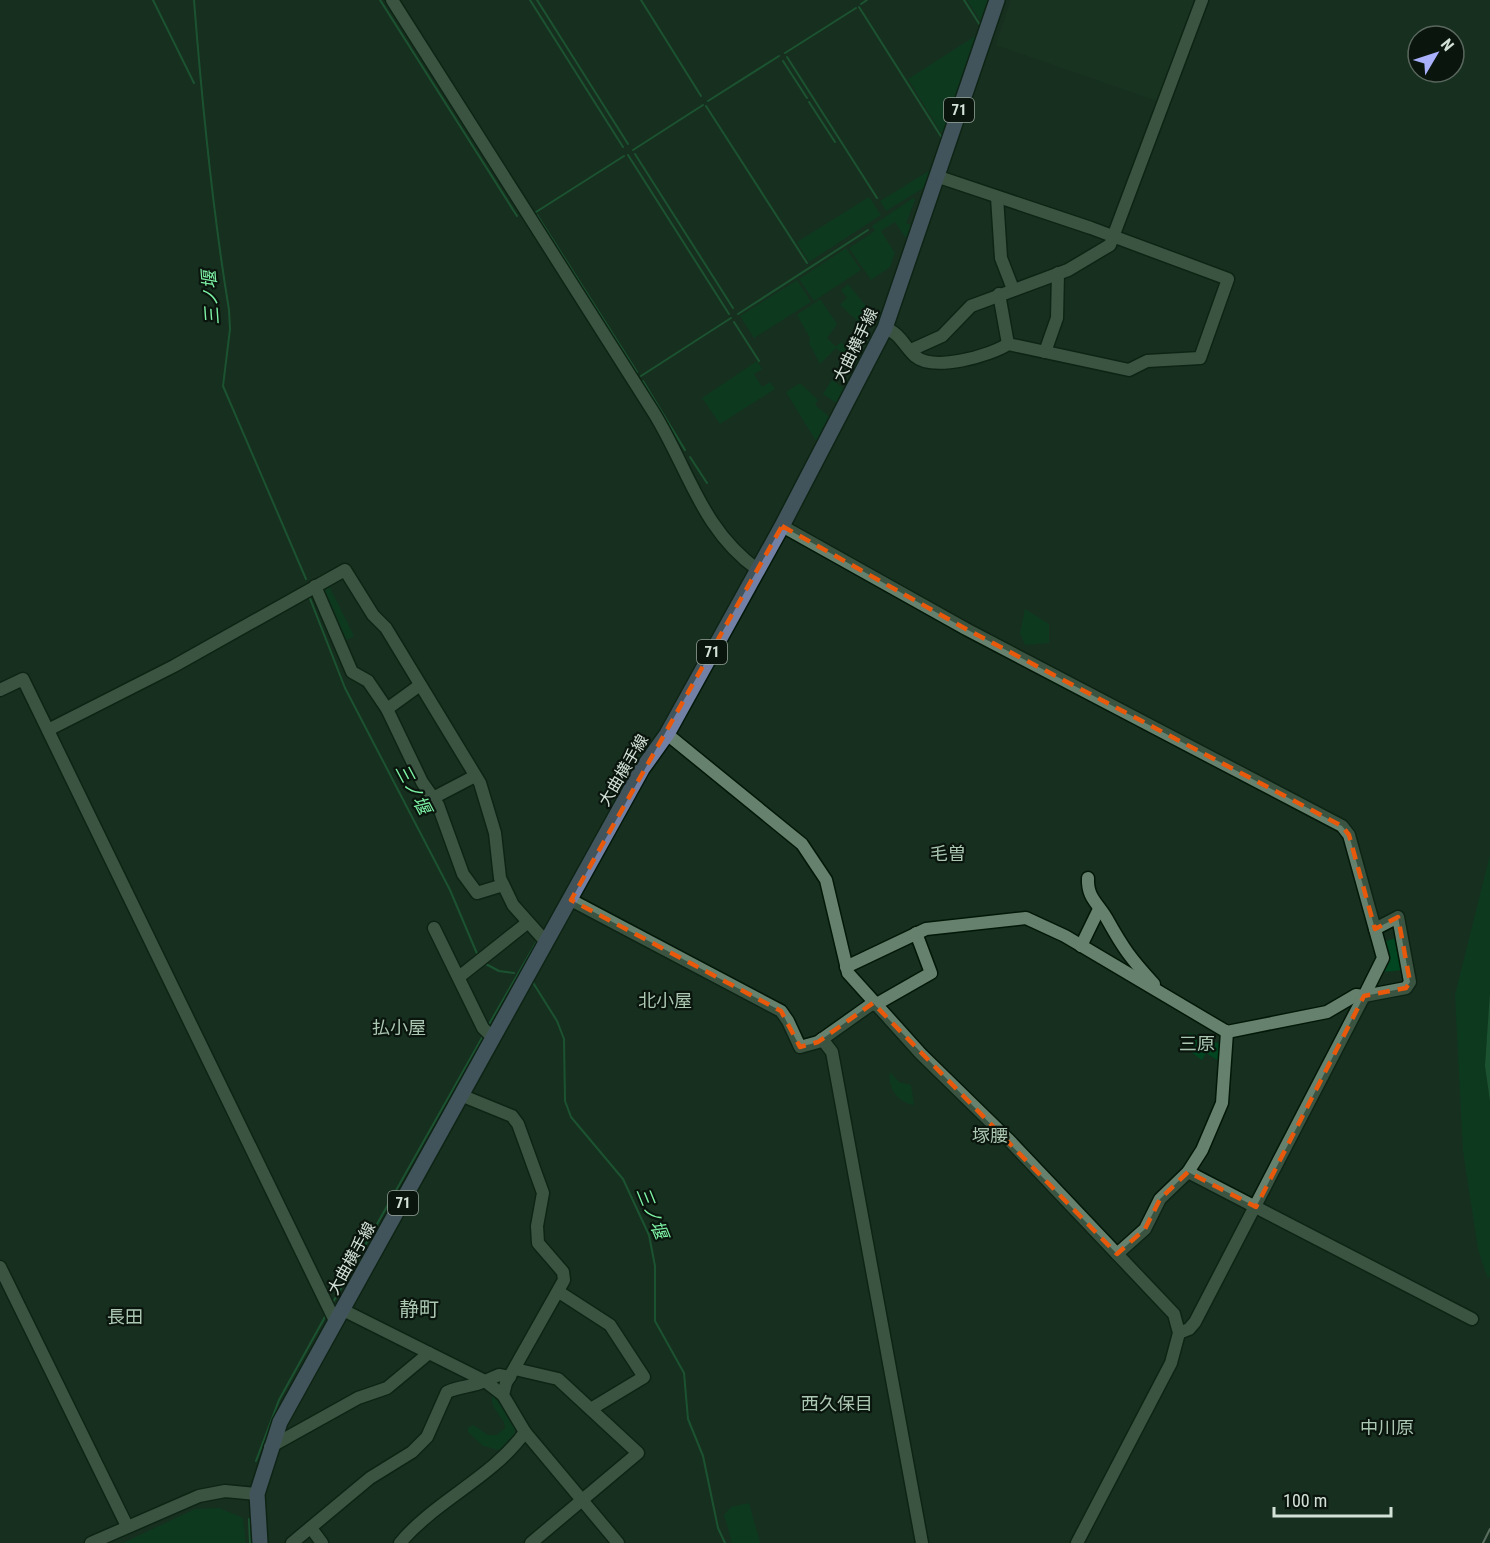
<svg xmlns="http://www.w3.org/2000/svg" width="1490" height="1543" font-family="'Roboto Condensed','Noto Sans JP',sans-serif">
<style>
.built{fill:#193823}
.green{fill:#014521}
.water{fill:#207f48}
.lines{fill:none;stroke-linecap:round;stroke-linejoin:round}
.stream{stroke:#207f48;stroke-width:2}
.minor-casing{stroke:#021708;stroke-width:15}
.major-casing{stroke:#021708;stroke-width:18}
.minor{stroke:#66816d;stroke-width:12}
.major{stroke:#7380a5;stroke-width:15}
.rail{stroke:#aabbaf;stroke-width:2}
.marked{fill:none;stroke:#e8590c;stroke-width:4.5;stroke-dasharray:12 8;stroke-linejoin:round}
.labels{text-anchor:middle;stroke-width:4.5;stroke-linejoin:round;paint-order:stroke}
.shield{fill:#0a150d;stroke:#97a49a;stroke-width:1.5}
.shield-label{font-size:15px;font-weight:bold;fill:#d3e2d7}
.street-label{font-size:16px;fill:#d3e2d7;stroke:#0a150d}
.water-label{font-size:18px;font-style:italic;fill:#7df2a5;stroke:#0a150d}
.neighbourhood-label{font-size:18px;fill:#abc7b2;stroke:#0a150d}
.quarter-label{font-size:20px;fill:#abc7b2;stroke:#0a150d}
</style>
<rect width="100%" height="100%" fill="#172f1f"/>
<polygon class="built" points="1011,0 1197,0 1160,102 996,45"/>
<g class="green">
<polygon points="967,0 989,0 982,23"/>
<polygon points="980,33 944,134 942,134 908,79"/>
<polygon points="929,171 925,187 886,211 880,201"/>
<polygon points="869,197 881,215 809,262 797,242"/>
<polygon points="913,198 915,200 906,223 913,226 908,241 895,222 881,231 895,253 890,267 871,280 849,248 875,231 872,226"/>
<polygon points="846,248 861,270 814,301 799,279"/>
<polygon points="797,280 811,302 754,338 740,316"/>
<polygon points="848,284 874,316 863,326 840,305 847,298 841,290"/>
<polygon points="820,299 837,324 827,338 836,347 841,342 860,357 854,364 836,348 820,364 809,343 810,338 797,315"/>
<polygon points="757,361 762,369 754,374 762,387 770,382 775,389 720,424 702,398"/>
<polygon points="832,380 847,390 838,404 823,394"/>
<polygon points="800,383 818,400 815,405 831,418 816,441 786,392"/>
<polygon points="329,586 354,636 342,642 322,590"/>
<polygon points="1025,609 1049,624 1049,643 1025,645 1020,633"/>
<polygon points="1490,855 1490,992 1485,1066 1490,1101 1490,1275 1488,1279 1478,1249 1463,1151 1455,995"/>
<polygon points="1398,937 1404,970 1383,972 1383,942"/>
<polygon points="1189,1033 1204,1037 1204,1040 1223,1044 1222,1063 1206,1053 1202,1060 1184,1047"/>
<path d="M890,1072L899,1082L911,1085L914,1105C899,1103 887,1088 890,1072Z"/>
<polygon points="494,1392 515,1426 515,1436 503,1451 483,1446 468,1432 468,1428 473,1425 488,1435 497,1435 505,1428 504,1422 493,1406 491,1393"/>
<polygon points="749,1503 760,1543 732,1543 724,1515 731,1507"/>
<polygon points="219,1508 243,1518 246,1543 123,1543 195,1509"/>
</g>
<polygon class="water" points="1490,992 1490,1101 1485,1066"/>
<g class="lines">
<g class="stream">
<polyline points="153,0 194,83"/>
<path d="M194,0C202,103 212,207 229,310L230,329L223,386L306,579"/>
<polyline points="380,0 517,216"/>
<polyline points="530,0 623,147"/>
<polyline points="537,0 628,144"/>
<polyline points="641,0 701,96"/>
<polyline points="964,0 980,25"/>
<polyline points="861,4 867,0"/>
<polyline points="859,7 942,138"/>
<polyline points="418,30 530,206"/>
<polyline points="785,53 856,8"/>
<polyline points="787,57 877,198"/>
<polyline points="783,61 807,98"/>
<polyline points="708,101 779,56"/>
<polyline points="809,102 835,142"/>
<polyline points="706,106 807,263"/>
<polyline points="633,150 703,105"/>
<polyline points="635,154 733,308"/>
<polyline points="628,155 729,314"/>
<polyline points="536,212 624,156"/>
<polyline points="537,215 637,372"/>
<polyline points="738,314 868,230"/>
<polyline points="734,322 759,361"/>
<polyline points="641,376 731,318"/>
<polyline points="643,381 685,450"/>
<polyline points="690,457 707,483"/>
<polyline points="309,596 345,688 450,890 478,956"/>
<polyline points="484,963 499,971 514,973"/>
<polyline points="532,981 557,1021 564,1039 565,1101 571,1117 623,1179 649,1235 655,1266 655,1321 684,1373 688,1419 703,1456 718,1528 725,1543"/>
<polyline points="488,1026 537,941"/>
<polyline points="332,1304 483,1036"/>
<polyline points="256,1461 279,1400 326,1315"/>
<polyline points="249,1519 250,1543"/>
</g>
<g class="minor-casing">
<g id="minor">
<path d="M392,0C478,138 567,275 654,413C689,470 701,529 758,570"/>
<polyline points="997,197 1001,258 1013,289"/>
<polyline points="999,294 1008,344"/>
<path d="M885,328C900,333 904,346 915,356C933,372 990,356 1008,344L1129,370L1147,361L1200,358L1228,279L1091,228L936,176"/>
<polyline points="911,350 942,336 971,306 1068,270 1110,245 1202,0"/>
<polyline points="1045,352 1057,318 1058,273"/>
<polyline points="782,526 966,629 1342,826 1349,835 1383,958 1364,996 1356,995 1327,1012 1227,1032 1065,936 1026,918 926,929 846,967"/>
<polyline points="315,586 352,672 368,681 387,709 422,782 438,805 463,874 477,893 503,885"/>
<polyline points="0,690 23,679 336,1323"/>
<polyline points="387,709 420,685"/>
<polyline points="48,730 174,666 345,570 373,615 386,628 480,783 495,833 500,878 513,905 546,942"/>
<polyline points="667,734 802,844 826,880 848,973 921,1054 1008,1139 1174,1314 1179,1333 1171,1363 1077,1543"/>
<polyline points="433,798 475,776"/>
<path d="M1088,878C1087,898 1098,903 1107,919C1123,948 1131,959 1154,984"/>
<polyline points="571,900 781,1011 788,1021 800,1047 818,1042 873,1003"/>
<polyline points="434,928 483,1028 493,1038"/>
<polyline points="1081,946 1099,909"/>
<polyline points="459,977 527,923"/>
<polyline points="875,1005 931,973 916,933"/>
<polyline points="822,1039 832,1052 922,1543"/>
<polyline points="463,1096 512,1116 518,1124 543,1193 537,1226 538,1243 563,1272 564,1280 506,1383 503,1395 525,1432 618,1543"/>
<polyline points="1188,1172 1472,1319"/>
<polyline points="1117,1254 1145,1229 1160,1199 1188,1172 1202,1150 1222,1103 1227,1032"/>
<polyline points="0,1267 127,1526"/>
<polyline points="559,1292 610,1325 644,1377 591,1409"/>
<polyline points="343,1310 485,1381 499,1375 510,1377"/>
<polyline points="1179,1333 1189,1329 1195,1322 1364,996 1406,988 1410,982 1398,917 1375,929"/>
<polyline points="515,1369 558,1379 638,1453 531,1543"/>
<polyline points="270,1447 358,1398 387,1388 429,1353"/>
<polyline points="311,1528 322,1543"/>
<polyline points="91,1543 199,1496 225,1491 257,1494"/>
<path d="M292,1543L370,1478L412,1452L427,1437L447,1392C460,1386 472,1387 485,1381L503,1395"/>
<path d="M400,1543C436,1500 492,1478 525,1432"/>
</g>
</g>
<g class="major-casing">
<polyline id="major" points="260,1543 257,1494 280,1422 642,769 667,734 782,526 885,328 997,0"/>
</g>
<use href="#minor" class="minor"/>
<use href="#major" class="major"/>
<polyline class="rail" points="1483,1543 1490,1529"/>
</g>
<path d="M0 0H1490V1543H0ZM782,526L966,629L1342,826L1349,835L1375,929L1398,917L1410,982L1406,988L1364,996L1256,1207L1188,1172L1160,1199L1145,1229L1117,1254L873,1003L818,1042L800,1047L781,1011L571,900Z" fill="#172f1f" fill-opacity=".55" fill-rule="evenodd"/>
<path class="marked" d="M782,526L966,629L1342,826L1349,835L1375,929L1398,917L1410,982L1406,988L1364,996L1256,1207L1188,1172L1160,1199L1145,1229L1117,1254L873,1003L818,1042L800,1047L781,1011L571,900Z"/>
<g class="labels">
<g class="shield">
<rect x="944" y="98" width="30" height="24" rx="4.5"/>
<rect x="697" y="640" width="30" height="24" rx="4.5"/>
<rect x="388" y="1191" width="30" height="24" rx="4.5"/>
</g>
<g class="shield-label">
<text x="959" y="115">71</text>
<text x="712" y="657">71</text>
<text x="403" y="1208">71</text>
</g>
<g class="street-label">
<text transform="translate(855 345) rotate(-64)" y="6">大曲横手線</text>
<text transform="translate(623 770) rotate(-59)" y="6">大曲横手線</text>
<text transform="translate(351 1258) rotate(-61)" y="6">大曲横手線</text>
</g>
<g class="water-label">
<text transform="translate(211 298) rotate(-94)" y="6">三ノ堰</text>
<text transform="translate(413 789) rotate(62)" y="6">三ノ堰</text>
<text transform="translate(652 1213) rotate(68)" y="6">三ノ堰</text>
</g>
<g class="neighbourhood-label">
<text x="948" y="860">毛曽</text>
<text x="665" y="1007">北小屋</text>
<text x="399" y="1034">払小屋</text>
<text x="1197" y="1050">三原</text>
<text x="990" y="1142">塚腰</text>
<text x="125" y="1323">長田</text>
<text x="837" y="1410">西久保目</text>
<text x="1387" y="1434">中川原</text>
</g>
<g class="quarter-label">
<text x="419" y="1316">静町</text>
</g>
</g>
<g transform="translate(1436 54) rotate(51)"><circle r="28" fill="#0a150d" stroke="#5a675e" stroke-width="1.5"/>
<path d="M0-4.5L10 22L0 15L-10 22Z" fill="#a9b0fc"/>
<text y="-9" font-size="16" font-weight="bold" text-anchor="middle" fill="#d3e2d7">N</text>
</g>
<path d="M1274 1507v9h117v-9" fill="none" stroke="#d3e2d7" stroke-width="3"/>
<text x="1283" y="1507" font-size="18" fill="#d3e2d7" stroke="#0a150d" stroke-width="4.5" paint-order="stroke">100 m</text>
</svg>
